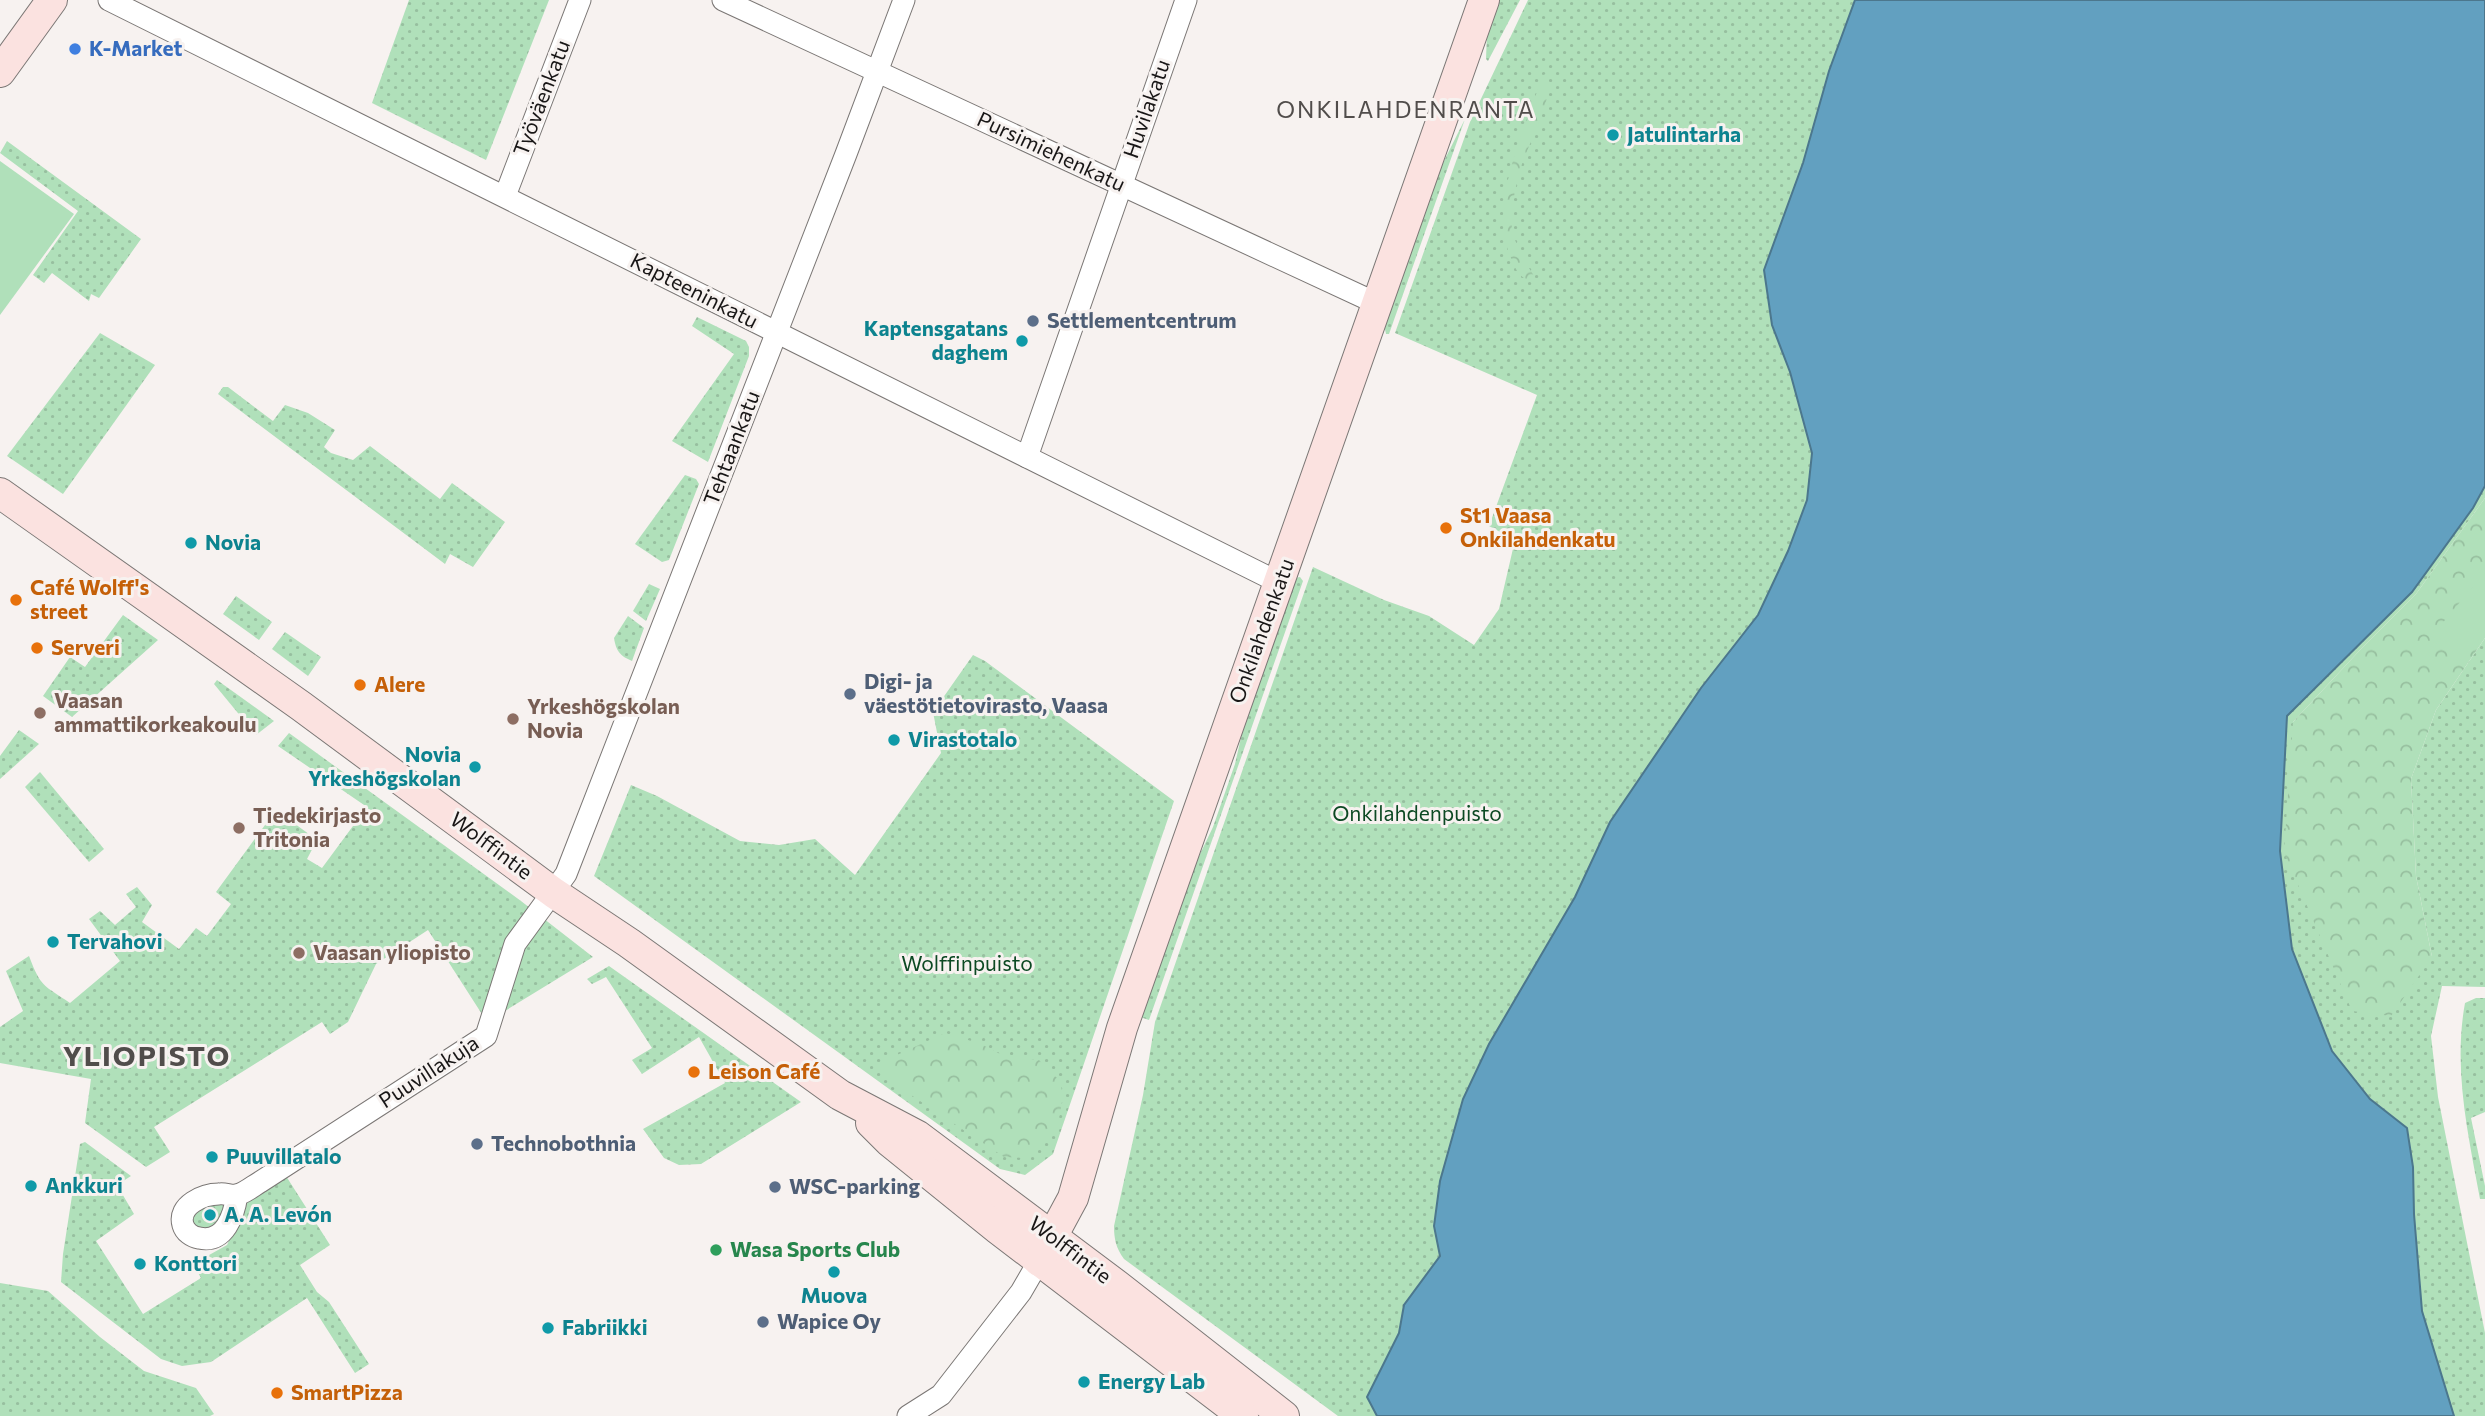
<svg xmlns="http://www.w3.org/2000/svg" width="2485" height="1416" font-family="Commissioner,sans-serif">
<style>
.green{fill:url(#green-dots)}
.forest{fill:url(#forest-crowns)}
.pitch{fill:#b0e0ba}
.water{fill:#62a0c0;stroke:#4c778d;stroke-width:2}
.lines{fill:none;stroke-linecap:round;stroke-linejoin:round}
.minor-casing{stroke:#7b7775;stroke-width:23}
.secondary-casing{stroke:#7b7775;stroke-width:32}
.minor{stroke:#fff;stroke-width:21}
.secondary{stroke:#fbe2e0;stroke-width:30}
.shop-dot{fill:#3f7fe0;stroke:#f7f2f0;stroke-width:2.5}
.culture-dot{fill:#0f9aa8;stroke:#f7f2f0;stroke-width:2.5}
.service-dot{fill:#5c6f8a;stroke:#f7f2f0;stroke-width:2.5}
.food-dot{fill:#e8710a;stroke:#f7f2f0;stroke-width:2.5}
.education-dot{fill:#8d6e63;stroke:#f7f2f0;stroke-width:2.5}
.leisure-dot{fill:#2e9e5b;stroke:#f7f2f0;stroke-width:2.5}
.labels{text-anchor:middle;stroke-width:6;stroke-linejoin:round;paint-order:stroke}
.shop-label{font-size:21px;font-weight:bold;fill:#366cbe;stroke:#f7f2f0;text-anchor:start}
.street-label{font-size:21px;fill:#181616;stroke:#f7f2f0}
.culture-label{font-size:21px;font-weight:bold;fill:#0d838f;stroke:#f7f2f0;text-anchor:start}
.service-label{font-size:21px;font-weight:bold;fill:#4e5e75;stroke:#f7f2f0;text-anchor:start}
.food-label{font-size:21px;font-weight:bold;fill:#c56008;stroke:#f7f2f0;text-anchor:start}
.education-label{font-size:21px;font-weight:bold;fill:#785e54;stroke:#f7f2f0;text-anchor:start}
.park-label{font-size:21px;fill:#0c4923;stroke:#f7f2f0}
.leisure-label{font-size:21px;font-weight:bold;fill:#27864d;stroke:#f7f2f0;text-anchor:start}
.neighbourhood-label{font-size:23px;letter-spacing:2px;fill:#514d4b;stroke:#f7f2f0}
.district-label{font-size:28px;font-weight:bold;letter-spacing:2px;fill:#514d4b;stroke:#f7f2f0}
</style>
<defs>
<pattern id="green-dots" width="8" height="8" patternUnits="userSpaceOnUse" patternTransform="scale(1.75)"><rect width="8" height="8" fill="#b0e0ba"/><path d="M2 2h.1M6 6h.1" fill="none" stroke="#97bf9f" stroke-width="1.8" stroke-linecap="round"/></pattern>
<pattern id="forest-crowns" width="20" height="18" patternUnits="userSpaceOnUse" patternTransform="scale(1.75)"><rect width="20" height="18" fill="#b0e0ba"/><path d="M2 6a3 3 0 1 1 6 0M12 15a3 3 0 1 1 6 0" fill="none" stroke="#97bf9f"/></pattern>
</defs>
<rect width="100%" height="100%" fill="#f7f2f0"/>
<g class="green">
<polygon points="409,0 549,0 486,160 372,103"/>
<polygon points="1499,0 1520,0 1488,61 1486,59 1487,34"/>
<path d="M1528,0H1855L1829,72L1803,163L1772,325L1790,372L1812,453L1807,500L1788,551L1758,615L1701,688L1610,822L1575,897L1489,1044L1463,1099L1440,1181L1434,1226L1440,1256L1404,1305L1399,1333L1367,1397L1377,1416H1338L1124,1259C1116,1248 1114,1239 1114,1226L1143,1095L1155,1022L1313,567L1384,600L1429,616L1474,645L1499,609L1515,540L1489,526L1537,395L1395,333L1470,122Z"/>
<polygon points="1465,119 1389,334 1386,334 1384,324 1435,179"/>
<polygon points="7,141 141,239 99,298 91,294 89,301 52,273 44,283 33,275 78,211 0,153"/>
<polygon points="697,317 746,341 749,347 749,356 708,462 672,441 734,354 692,326"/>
<polygon points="100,333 155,365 63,494 7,456"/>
<polygon points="223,387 228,387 273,421 285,405 308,413 335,430 324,447 331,453 353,460 370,446 440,499 452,483 505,522 473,567 450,554 445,564 218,394"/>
<polygon points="685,475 696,479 699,484 669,560 662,562 635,544"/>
<polygon points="2485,486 2485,498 2416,594 2360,650 2293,722 2432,957 2416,876 2411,779 2436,710 2485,638 2485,987 2442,986 2431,1036 2438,1097 2485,1333 2485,1416 2454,1416 2422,1311 2414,1214 2413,1167 2407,1128 2370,1099 2332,1051 2292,949 2280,851 2287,716 2412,592 2473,508"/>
<polygon points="1300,577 1303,581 1149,1020 1140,1017 1191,873 1213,827 1235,764 1245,720 1295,578"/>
<polygon points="649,584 660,589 646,621 633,611"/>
<polygon points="236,596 272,622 259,640 223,614"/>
<polygon points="123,615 158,640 72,717 43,696 70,657 85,667"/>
<path d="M628,616L644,628L632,661C620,656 616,651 614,638Z"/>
<polygon points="285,632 321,657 308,676 272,649"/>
<polygon points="973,655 985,661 1174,801 1053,1154 1025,1175 1000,1169 594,876 631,785 657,796 740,841 779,845 815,839 855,875 941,753 933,712"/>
<polygon points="217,680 274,721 256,735 214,684"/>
<polygon points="19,730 39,744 0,779 0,756"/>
<path d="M289,733L521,901L593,957L487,1022L428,930L376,964L348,1022L330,1034L322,1022L154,1127L170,1152L146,1167L85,1123L91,1079L0,1063V1027L23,1011L6,971L29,956C41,988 44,985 70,1003L120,961L89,919L100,911L115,925L136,907L126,894L137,887L152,905L142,922L179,949L196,928L207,936L231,904L216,892L276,810L317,840L307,859L322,868L367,807L278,746Z"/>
<polygon points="40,772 104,849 89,862 25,787"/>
<polygon points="609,966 801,1102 701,1164 679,1165 664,1158 643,1129 725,1083 699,1037 642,1074 632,1060 652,1048 606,977 592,984 587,979"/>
<path d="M2476,998H2485V1112L2471,1118L2485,1186V1199H2480C2468,1134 2453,1069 2465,1003Z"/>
<polygon points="85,1142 131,1176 117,1185 134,1214 96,1241 143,1314 201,1278 193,1264 227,1245 247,1203 286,1176 330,1245 300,1265 317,1292 329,1302 369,1364 355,1373 307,1298 211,1362 182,1366 161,1359 61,1282 63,1254 80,1144"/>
<polygon points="228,1203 215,1226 198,1231 190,1220 205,1204"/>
<polygon points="0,1283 48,1291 100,1337 144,1371 196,1388 214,1414 210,1416 0,1416"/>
</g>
<g class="forest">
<path d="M1547,74C1557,91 1527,148 1521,167C1517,180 1511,208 1511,221C1513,242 1523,259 1534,276L1528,280C1518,276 1516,269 1512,260C1486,207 1525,128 1543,75Z"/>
<polygon points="2485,498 2485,638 2436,710 2411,779 2416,876 2432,957 2391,1016 2352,1011 2284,852 2293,722 2360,650 2416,594"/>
<polygon points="945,1033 981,1044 1004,1056 1039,1060 1060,1081 1063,1096 1058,1124 1028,1158 1004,1157 899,1087 881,1069 886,1060"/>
</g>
<g class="pitch">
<polygon points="0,161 74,214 0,315"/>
<polygon points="2485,572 2485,626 2456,660 2430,638"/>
</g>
<polygon class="water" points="1855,0 2485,0 2485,486 2473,508 2412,592 2287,716 2280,851 2292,949 2332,1051 2370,1099 2407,1128 2413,1167 2414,1214 2422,1311 2454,1416 1377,1416 1367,1397 1399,1333 1404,1305 1440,1256 1434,1226 1440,1181 1463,1099 1489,1044 1575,897 1610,822 1701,688 1758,615 1788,551 1807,500 1812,453 1790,372 1772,325 1764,270 1803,163 1829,71"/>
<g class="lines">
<g class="minor-casing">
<g id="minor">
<polyline points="109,0 1280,583"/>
<polyline points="723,0 1378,304"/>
<polyline points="505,196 580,0"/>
<polyline points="1027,457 1186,0"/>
<path d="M237,1195C234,1215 225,1244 199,1238C192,1237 185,1232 183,1225C177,1205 204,1194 219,1194C225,1193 231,1196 236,1195C244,1194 253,1186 260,1182L486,1036L515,944L566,874L846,154L904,0"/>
<polyline points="908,1416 941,1395 1021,1292 1039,1261"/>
</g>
</g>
<g class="secondary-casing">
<g id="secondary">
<polyline points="0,72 52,0"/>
<polyline points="0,493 301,706 554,893 629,943 840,1095 918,1136 1118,1286 1284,1416"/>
<polyline points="871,1123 889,1141 998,1229 1243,1416"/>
<polyline points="1039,1261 1073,1198 1122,1028 1484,0"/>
</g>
</g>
<use href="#minor" class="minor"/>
<use href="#secondary" class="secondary"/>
</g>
<circle class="shop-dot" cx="75" cy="49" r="7"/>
<g class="culture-dot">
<circle cx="1613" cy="135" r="7"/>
<circle cx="1022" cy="341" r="7"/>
<circle cx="191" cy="543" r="7"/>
<circle cx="894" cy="740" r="7"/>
<circle cx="475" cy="767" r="7"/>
<circle cx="53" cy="942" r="7"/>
<circle cx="212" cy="1157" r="7"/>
<circle cx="31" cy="1186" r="7"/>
<circle cx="210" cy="1215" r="7"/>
<circle cx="140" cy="1264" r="7"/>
<circle cx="834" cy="1272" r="7"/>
<circle cx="548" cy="1328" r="7"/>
<circle cx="1084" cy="1382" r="7"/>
</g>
<g class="service-dot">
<circle cx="1033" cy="321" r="7"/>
<circle cx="850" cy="694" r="7"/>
<circle cx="477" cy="1144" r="7"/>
<circle cx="775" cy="1187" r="7"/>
<circle cx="763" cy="1322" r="7"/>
</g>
<g class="food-dot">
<circle cx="1446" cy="528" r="7"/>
<circle cx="16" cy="600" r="7"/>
<circle cx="37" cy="648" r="7"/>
<circle cx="360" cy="685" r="7"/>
<circle cx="694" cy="1072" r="7"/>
<circle cx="277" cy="1393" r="7"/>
</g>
<g class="education-dot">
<circle cx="40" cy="713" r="7"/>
<circle cx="513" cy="719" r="7"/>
<circle cx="239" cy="828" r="7"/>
<circle cx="299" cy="953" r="7"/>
</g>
<circle class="leisure-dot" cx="716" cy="1250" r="7"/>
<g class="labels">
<g class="shop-label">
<text x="89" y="56">K-Market</text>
</g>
<g class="street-label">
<text transform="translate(542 98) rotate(-69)" y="7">Työväenkatu</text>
<text transform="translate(1147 109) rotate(-71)" y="7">Huvilakatu</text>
<text transform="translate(1051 152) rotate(25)" y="7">Pursimiehenkatu</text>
<text transform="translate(694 291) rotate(27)" y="7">Kapteeninkatu</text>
<text transform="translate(732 448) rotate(-69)" y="7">Tehtaankatu</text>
<text transform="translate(1262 631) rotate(-70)" y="7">Onkilahdenkatu</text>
<text transform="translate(491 846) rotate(37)" y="7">Wolffintie</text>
<text transform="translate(429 1072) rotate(-33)" y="7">Puuvillakuja</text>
<text transform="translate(1070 1250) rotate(37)" y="7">Wolffintie</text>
</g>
<g class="culture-label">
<text x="1627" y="142">Jatulintarha</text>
<text x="1008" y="336" text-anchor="end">Kaptensgatans<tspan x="1008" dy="24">daghem</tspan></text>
<text x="205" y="550">Novia</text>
<text x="908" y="747">Virastotalo</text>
<text x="461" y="762" text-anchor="end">Novia<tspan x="461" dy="24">Yrkeshögskolan</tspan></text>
<text x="67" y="949">Tervahovi</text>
<text x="226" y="1164">Puuvillatalo</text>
<text x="45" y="1193">Ankkuri</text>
<text x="224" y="1222">A. A. Levón</text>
<text x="154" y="1271">Konttori</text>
<text x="834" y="1303" text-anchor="middle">Muova</text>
<text x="562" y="1335">Fabriikki</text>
<text x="1098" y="1389">Energy Lab</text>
</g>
<g class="service-label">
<text x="1047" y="328">Settlementcentrum</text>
<text x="864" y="689">Digi- ja<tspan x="864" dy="24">väestötietovirasto, Vaasa</tspan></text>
<text x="491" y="1151">Technobothnia</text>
<text x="789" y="1194">WSC-parking</text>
<text x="777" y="1329">Wapice Oy</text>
</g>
<g class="food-label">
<text x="1460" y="523">St1 Vaasa<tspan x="1460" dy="24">Onkilahdenkatu</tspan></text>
<text x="30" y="595">Café Wolff's<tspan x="30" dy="24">street</tspan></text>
<text x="51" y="655">Serveri</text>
<text x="374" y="692">Alere</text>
<text x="708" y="1079">Leison Café</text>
<text x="291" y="1400">SmartPizza</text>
</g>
<g class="education-label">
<text x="54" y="708">Vaasan<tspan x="54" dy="24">ammattikorkeakoulu</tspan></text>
<text x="527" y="714">Yrkeshögskolan<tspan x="527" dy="24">Novia</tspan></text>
<text x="253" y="823">Tiedekirjasto<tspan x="253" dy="24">Tritonia</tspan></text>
<text x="313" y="960">Vaasan yliopisto</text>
</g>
<g class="park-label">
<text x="1417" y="821">Onkilahdenpuisto</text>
<text x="967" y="971">Wolffinpuisto</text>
</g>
<g class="leisure-label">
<text x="730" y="1257">Wasa Sports Club</text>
</g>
<g class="neighbourhood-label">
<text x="1406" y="118">ONKILAHDENRANTA</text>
</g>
<g class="district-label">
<text x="147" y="1066">YLIOPISTO</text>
</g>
</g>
</svg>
